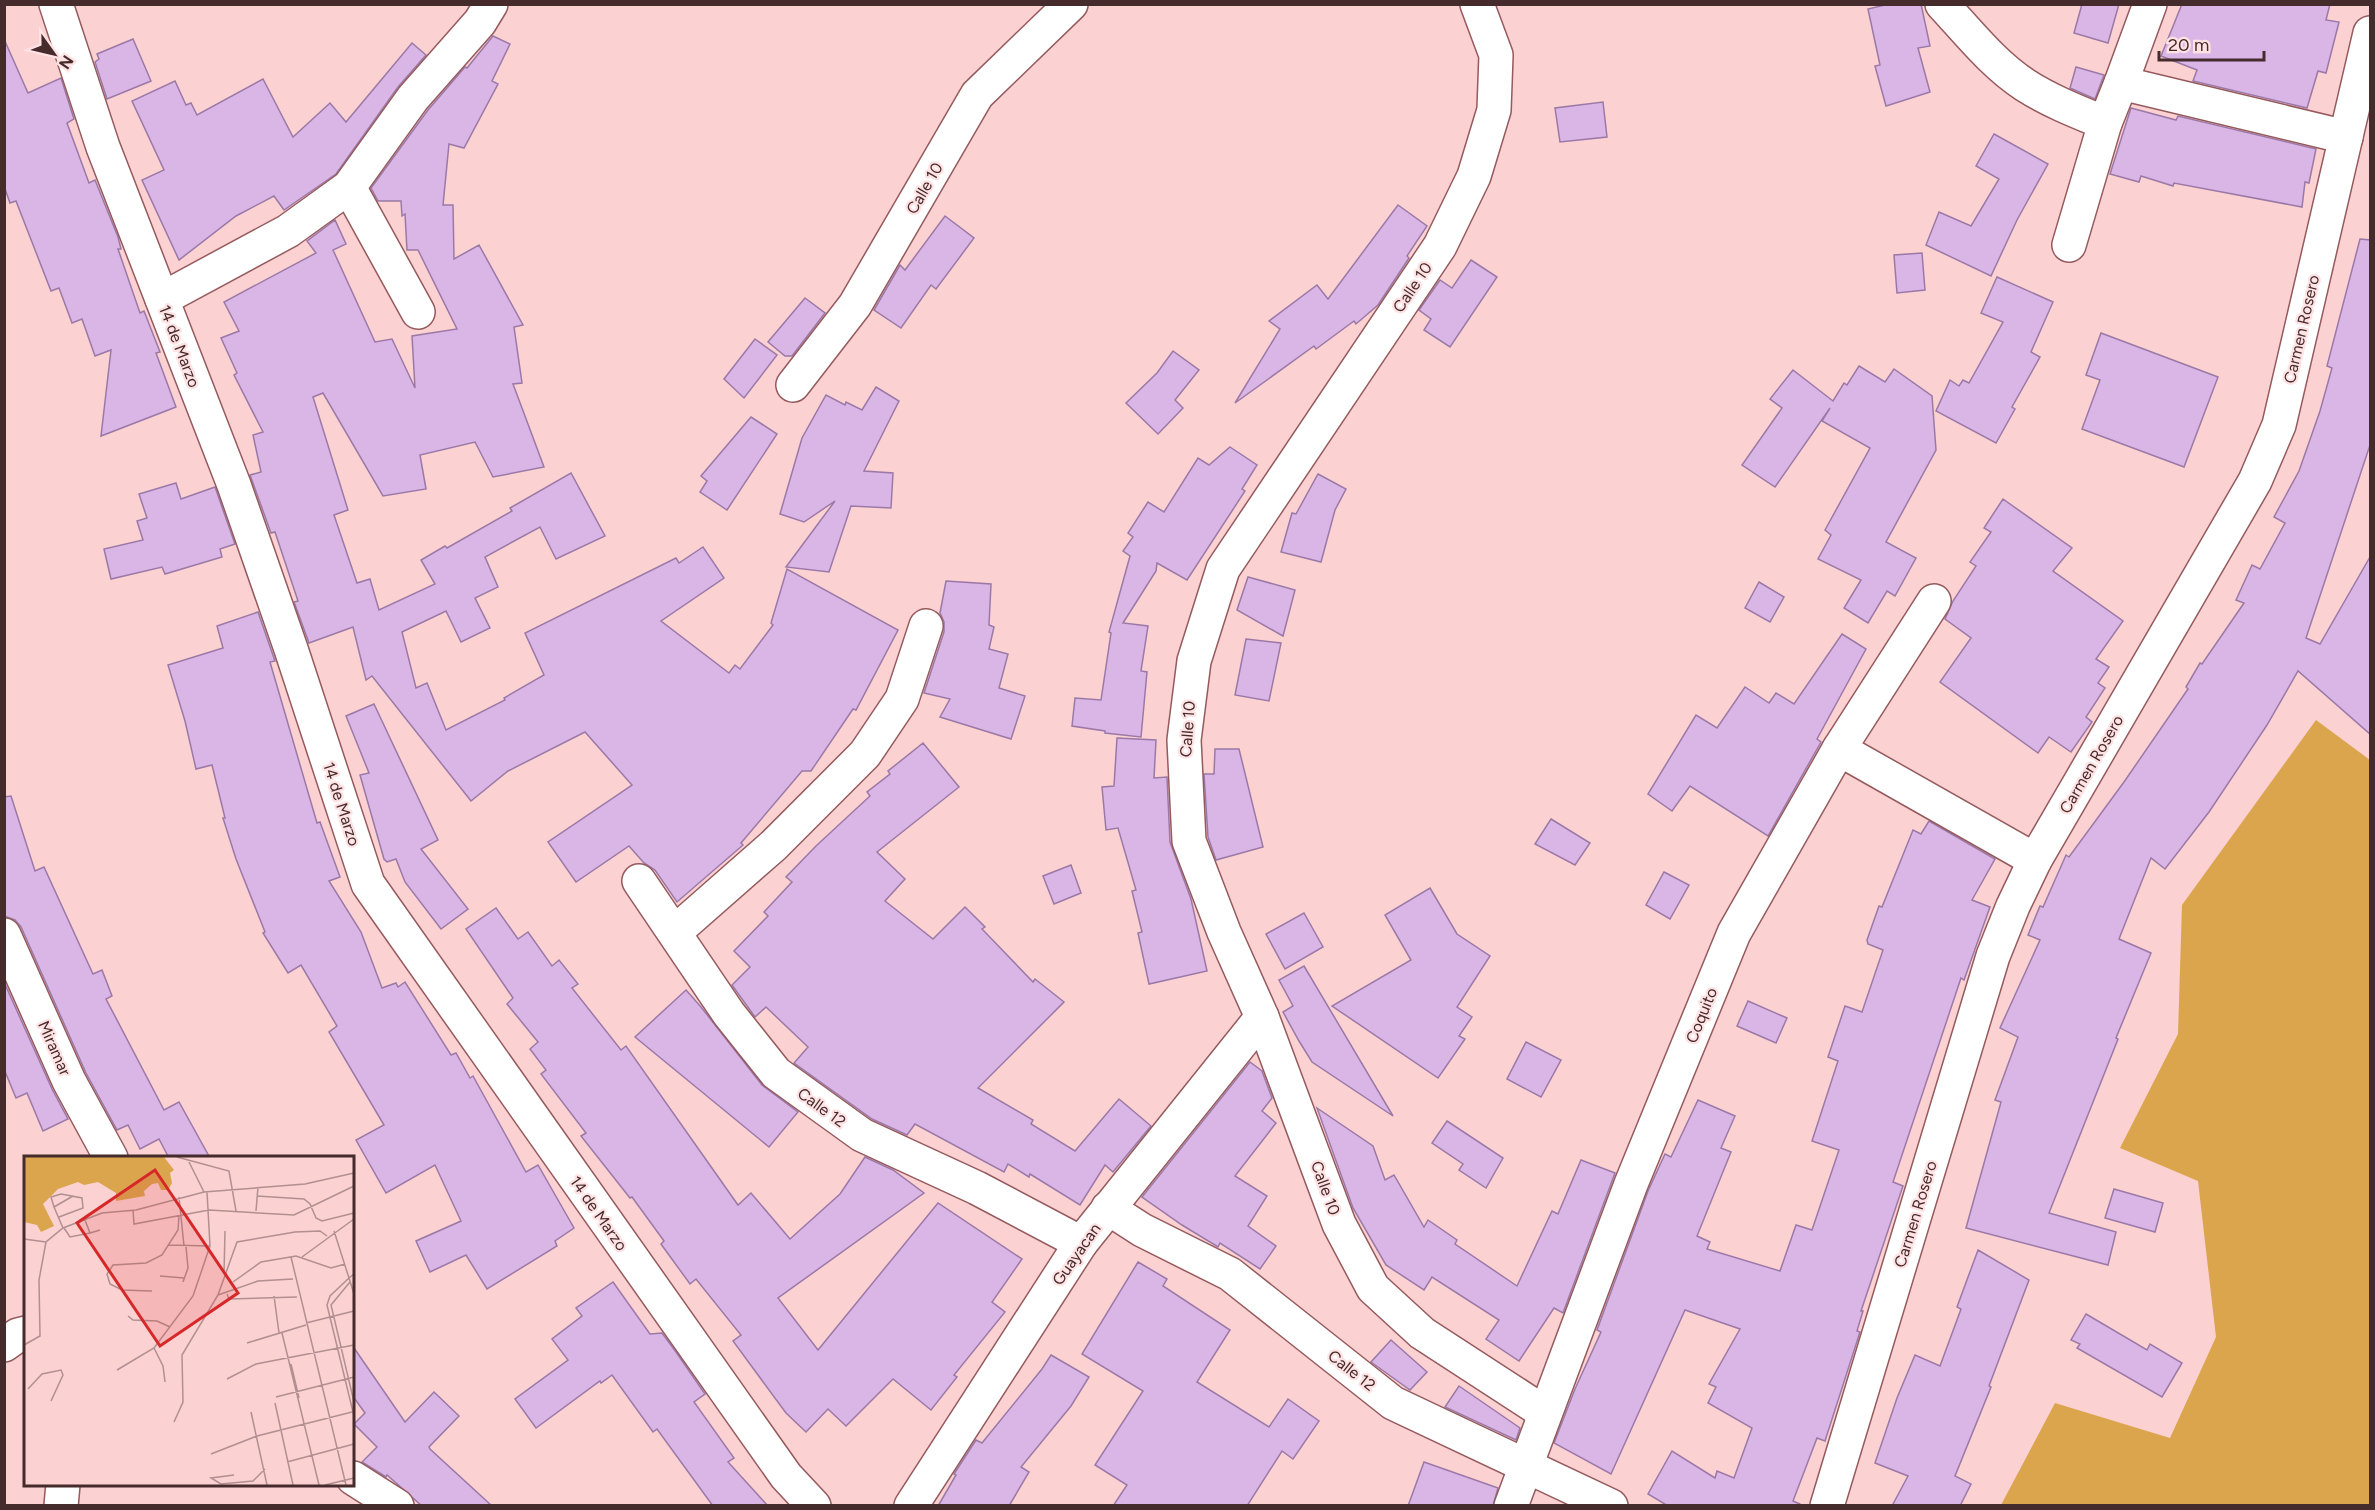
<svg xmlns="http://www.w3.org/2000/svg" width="2375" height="1510" font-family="Figtree,sans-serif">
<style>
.green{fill:#dba54e}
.building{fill:#dab6e7;stroke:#9b79a7;stroke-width:1.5}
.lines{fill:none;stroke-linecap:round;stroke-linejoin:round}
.minor-casing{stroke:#955a5d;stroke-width:36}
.minor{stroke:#fff;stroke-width:33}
.labels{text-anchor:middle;stroke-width:4.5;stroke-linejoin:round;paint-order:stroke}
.street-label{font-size:16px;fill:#452b2c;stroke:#ffe2e3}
.inset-road{fill:none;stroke:#b28f90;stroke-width:1.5}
.view{fill:#d62828;fill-opacity:0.15;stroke:#d62828;stroke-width:3}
.inset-edge{fill:none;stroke:#452b2c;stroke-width:3}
</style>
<rect width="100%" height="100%" fill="#fbd1d2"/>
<polygon class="green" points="2316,720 2370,760 2370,1505 2001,1505 2055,1403 2170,1438 2216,1337 2198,1181 2120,1148 2178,1034 2182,905"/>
<g class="building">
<polygon points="1889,4 1921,4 1930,46 1918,48 1930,92 1886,106 1875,66 1880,65 1868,9"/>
<polygon points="2082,4 2119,4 2108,43 2074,33"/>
<polygon points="2182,4 2330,4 2326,20 2339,22 2326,73 2318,71 2307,108 2193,81 2197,70 2161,56"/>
<polygon points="493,36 510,44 492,81 498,84 464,148 449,144 443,205 453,205 454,259 479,245 523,325 514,327 522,383 513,384 544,467 493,477 475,442 420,455 426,489 383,496 323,393 313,397 348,510 334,515 357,583 370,579 379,610 435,584 421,560 445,546 447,548 512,511 510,508 571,473 605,536 556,559 540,527 485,557 498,587 475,598 490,628 461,642 446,611 402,632 416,688 427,683 446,730 505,700 504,698 544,675 525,633 676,558 679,563 703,547 724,578 661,621 729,673 735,665 740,669 773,625 771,623 787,569 898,630 856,710 853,709 811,771 802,771 741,843 743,845 677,902 655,870 644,863 629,846 576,882 548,842 632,785 585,732 508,771 471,801 372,676 366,680 353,627 309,643 294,602 298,601 275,532 271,533 250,475 261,472 253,435 263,432 234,375 237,373 221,338 239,331 224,302 316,253 307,241 335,220 346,244 333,250 375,342 392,339 415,388 412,336 457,329 418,250 407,250 405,214 402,216 401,201 378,201 371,188 428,110 465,67 467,68"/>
<polygon points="4,39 28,93 61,78 74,119 67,123 89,183 95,180 118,237 121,249 118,249 140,313 144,311 160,352 156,353 176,407 101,436 111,350 95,356 82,319 72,323 59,288 51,291 16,201 10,203 4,186"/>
<polygon points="133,39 151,81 107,99 95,62 99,59 97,54"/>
<polygon points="412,43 426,55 398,87 336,174 284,210 274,196 236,216 179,260 142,180 164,170 132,101 175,81 186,105 191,103 197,115 263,79 293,137 330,103 346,122"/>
<polygon points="2076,67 2104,75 2095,99 2070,88"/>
<polygon points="1603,102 1607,137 1560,142 1555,108"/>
<polygon points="2131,108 2176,120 2178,116 2316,149 2309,183 2305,182 2302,207 2174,183 2173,186 2141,176 2139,182 2110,174"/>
<polygon points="1994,134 2048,164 2017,220 1991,276 1926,245 1939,212 1971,226 1999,179 1976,166"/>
<polygon points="1398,205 1427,226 1407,256 1409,258 1378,305 1356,324 1354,321 1316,349 1314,346 1235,403 1280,329 1269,321 1317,285 1328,299"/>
<polygon points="945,216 974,238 936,289 931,285 901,328 874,310 900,265 905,270"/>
<polygon points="2360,239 2370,240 2370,445 2306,638 2320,644 2370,557 2370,734 2298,671 2267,725 2209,812 2165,869 2151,858 2119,939 2151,953 2116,1038 2118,1039 2049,1213 2116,1232 2108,1265 1966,1228 2001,1102 1995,1100 2018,1037 2000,1028 2040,940 2028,935 2040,906 2043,907 2066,855 2069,857 2124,782 2188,689 2186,687 2200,663 2202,664 2244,603 2236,600 2252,565 2260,569 2285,523 2274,517 2299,471 2320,411 2332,368 2327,366"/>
<polygon points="1922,253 1925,290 1897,293 1894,255"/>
<polygon points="1471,260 1497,277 1450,347 1424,330 1431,319 1419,310 1440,280 1452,288"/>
<polygon points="1997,277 2053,302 2031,352 2040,357 2012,407 2015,409 1996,443 1936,411 1950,380 1959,386 1963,380 1969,383 2003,322 1981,313"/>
<polygon points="805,298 825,313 792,356 785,356 768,342"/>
<polygon points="2101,333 2218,377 2184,467 2082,429 2100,380 2086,375"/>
<polygon points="755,339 777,355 744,398 724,379"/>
<polygon points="1173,351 1199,370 1175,400 1183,408 1158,434 1126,403 1157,373"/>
<polygon points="1859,366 1885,382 1894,369 1932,396 1936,450 1886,542 1916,558 1895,596 1887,591 1868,623 1844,608 1861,580 1818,559 1831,535 1825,530 1870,448 1822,421 1830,408 1775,487 1742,465 1782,408 1770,399 1793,370 1833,401 1844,383 1847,385"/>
<polygon points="876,387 899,401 864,471 893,473 891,508 851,506 829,572 786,567 835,501 804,522 780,514 802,438 826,395 845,405 846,402 862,410"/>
<polygon points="751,417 777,434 727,510 700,492 707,481 701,476"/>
<polygon points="1230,447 1257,465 1242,489 1245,491 1187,580 1157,563 1156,571 1123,623 1148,626 1141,671 1147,672 1141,737 1105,733 1105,731 1072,726 1075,698 1101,700 1111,633 1109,632 1130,556 1123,551 1133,537 1128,533 1148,502 1164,512 1198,458 1209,465"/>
<polygon points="1318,474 1346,489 1335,510 1321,562 1281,552 1292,513 1296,514"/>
<polygon points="176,483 181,499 215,487 235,544 220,549 222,557 165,574 162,567 111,579 104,549 143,540 137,521 147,518 139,494"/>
<polygon points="2003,499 2072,548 2053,571 2123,621 2096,659 2109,667 2098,683 2105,688 2086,717 2092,722 2071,752 2049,737 2038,753 1940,682 1971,638 1945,619 1953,601 1976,566 1970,562 1991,532 1984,528"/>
<polygon points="1248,577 1295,590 1283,636 1237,610"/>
<polygon points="946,581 991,584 989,625 994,627 989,649 1008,654 999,688 1025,696 1011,739 940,717 950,699 924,693 944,632 944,622 940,613"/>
<polygon points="1759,582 1784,597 1770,622 1745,608"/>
<polygon points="258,612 275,661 270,662 317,823 320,822 340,877 329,881 361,932 382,988 396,983 398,987 405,982 451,1055 456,1053 470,1078 473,1076 526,1172 538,1165 574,1228 555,1241 557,1246 487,1289 466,1255 430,1272 416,1241 461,1221 435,1165 386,1193 356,1140 384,1125 329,1032 337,1026 301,965 288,973 263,933 265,932 236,859 223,818 225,818 212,765 196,769 185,721 168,665 223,648 217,626"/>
<polygon points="1842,634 1866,649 1817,739 1821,742 1768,836 1690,786 1672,811 1648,794 1696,715 1717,728 1745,687 1769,703 1776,693 1794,704"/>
<polygon points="1246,639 1281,643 1269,701 1235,695"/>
<polygon points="374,704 438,840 421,849 468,909 441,929 405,882 396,859 387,862 384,859 360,775 369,773 346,716"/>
<polygon points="1117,738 1156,740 1154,778 1167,777 1170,842 1191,899 1207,971 1149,984 1138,933 1142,932 1132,891 1136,890 1118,828 1106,830 1102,787 1114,786"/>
<polygon points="923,743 959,787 877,852 905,879 885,901 933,939 965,907 985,927 982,929 1033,982 1035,979 1064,1002 978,1088 1033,1120 1031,1124 1075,1151 1119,1099 1151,1126 1113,1172 1105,1165 1080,1205 1030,1174 1029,1177 1008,1164 1004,1172 915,1124 907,1135 872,1119 794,1063 808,1047 766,1007 755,1017 732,985 750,967 734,951 768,916 764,912 792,882 786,877 816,846 870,796 867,792 890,774 888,771"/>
<polygon points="1215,749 1239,749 1263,847 1216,860 1208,837 1204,774 1214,774"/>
<polygon points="11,796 35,871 44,867 93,974 102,970 112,996 106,999 164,1110 179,1102 210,1158 169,1158 159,1139 140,1149 128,1125 117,1130 86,1073 21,927 15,920 4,916 4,797"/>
<polygon points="1551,819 1590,843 1575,865 1535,844"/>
<polygon points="1929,821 1995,859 1972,900 1990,907 1964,980 1961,978 1893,1182 1903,1186 1861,1311 1863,1311 1857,1331 1860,1332 1825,1441 1817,1438 1793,1501 1800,1504 1800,1506 1668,1506 1648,1494 1672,1451 1715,1478 1717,1471 1734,1478 1752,1428 1708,1403 1716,1387 1709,1384 1740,1329 1685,1310 1611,1474 1554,1443 1575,1389 1601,1332 1597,1330 1648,1191 1665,1154 1671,1157 1698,1100 1735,1116 1721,1148 1731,1152 1697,1236 1710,1242 1707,1249 1780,1271 1796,1225 1812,1230 1839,1150 1812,1141 1838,1061 1828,1057 1845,1006 1862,1012 1883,950 1868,944 1867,940 1879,906 1882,907 1913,830 1921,834"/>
<polygon points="1071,865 1081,893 1054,904 1043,876"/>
<polygon points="1664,872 1689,885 1670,919 1646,905"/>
<polygon points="1430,888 1457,934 1490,956 1457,1007 1472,1017 1459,1036 1465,1039 1438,1078 1332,1006 1411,960 1385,915"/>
<polygon points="496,908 518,939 528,932 552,966 559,960 578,984 572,988 621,1050 626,1046 738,1205 751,1193 790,1239 840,1194 865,1157 893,1170 924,1193 778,1298 818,1350 938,1203 1022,1259 992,1302 1005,1312 954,1375 957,1377 931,1410 893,1379 846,1426 828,1409 806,1432 786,1413 733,1341 741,1335 696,1279 690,1284 661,1244 664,1241 632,1197 630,1198 581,1136 586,1133 541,1074 546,1070 530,1049 538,1042 507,1004 513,998 466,929"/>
<polygon points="1304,913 1323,947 1285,969 1266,934"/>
<polygon points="1304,966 1393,1116 1312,1062 1299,1041 1283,1012 1293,1006 1279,980"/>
<polygon points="4,982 52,1089 68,1119 43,1131 27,1093 16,1098 4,1069"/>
<polygon points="686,990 701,1007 762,1085 798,1112 769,1147 635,1037"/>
<polygon points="1748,1001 1787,1018 1776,1043 1737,1026"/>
<polygon points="1526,1042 1561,1060 1541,1097 1507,1079"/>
<polygon points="1250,1062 1262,1071 1272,1098 1262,1111 1276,1123 1235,1176 1267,1196 1248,1226 1276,1246 1260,1269 1220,1243 1218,1247 1182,1225 1142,1197"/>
<polygon points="1317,1108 1373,1146 1385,1180 1394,1175 1424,1227 1428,1220 1457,1240 1455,1244 1517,1286 1552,1211 1558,1214 1581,1160 1615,1173 1563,1313 1554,1308 1519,1361 1486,1339 1499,1320 1432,1277 1424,1290 1386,1265 1353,1208"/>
<polygon points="1447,1121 1503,1158 1486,1188 1459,1170 1463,1164 1432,1143"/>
<polygon points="2114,1189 2163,1203 2155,1232 2105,1218"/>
<polygon points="1978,1250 2029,1280 1989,1386 1991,1387 1955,1476 1971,1484 1960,1506 1892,1506 1908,1476 1875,1463 1897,1398 1915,1355 1940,1366 1961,1309 1957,1307"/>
<polygon points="1138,1262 1167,1279 1163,1286 1230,1330 1197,1382 1269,1427 1288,1399 1319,1421 1293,1459 1282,1451 1247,1506 1113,1506 1127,1485 1095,1465 1143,1391 1082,1354"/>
<polygon points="613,1282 650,1334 662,1333 676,1352 705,1394 694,1402 734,1458 728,1462 768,1506 713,1506 657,1429 653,1432 612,1375 601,1383 600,1381 536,1428 515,1399 568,1360 552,1339 582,1316 576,1308"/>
<polygon points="2086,1314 2147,1350 2150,1344 2182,1363 2162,1397 2077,1348 2080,1344 2071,1340"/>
<polygon points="1391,1340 1427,1372 1410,1390 1371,1362"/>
<polygon points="352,1345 405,1422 434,1392 459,1416 429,1447 430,1449 492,1506 422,1506 387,1475 386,1477 362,1462 377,1447 354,1424 365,1413 352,1395"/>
<polygon points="1051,1355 1089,1377 1071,1406 1021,1467 1029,1472 1009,1506 938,1506 956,1475 954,1474 976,1440 982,1443 1042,1369"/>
<polygon points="1459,1386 1520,1428 1516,1440 1445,1407"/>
<polygon points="1424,1462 1498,1488 1493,1506 1408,1506"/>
</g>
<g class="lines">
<g class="minor-casing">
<g id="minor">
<polyline points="56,4 103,147 234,485 291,649 368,884 786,1476 814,1506"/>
<polyline points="1477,4 1496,55 1494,110 1474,176 1440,246 1223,569 1194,661 1184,740 1189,841 1224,932 1262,1017 1339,1224 1373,1288 1422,1333 1545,1413"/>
<path d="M1942,4C1968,32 1993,64 2025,85C2050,101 2078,112 2105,123"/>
<polyline points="2121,83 2150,4"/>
<polyline points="349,187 418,312"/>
<polyline points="2069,245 2105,123 2121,83 2346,137"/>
<polyline points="162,299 288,231 349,187 413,98 480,22 491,4"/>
<polyline points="793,385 855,305 977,95 1071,4"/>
<polyline points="1839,749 1934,601"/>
<polyline points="639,881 729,1014 776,1073 862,1135 977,1188 1081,1243"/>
<polyline points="675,932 773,846 865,754 902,699 926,626"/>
<polyline points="4,935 69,1081 111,1158"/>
<polyline points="1108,1208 1142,1230 1230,1274 1393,1403 1611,1506"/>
<polyline points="4,1345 18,1335 26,1333"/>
<polyline points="353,1478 397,1506"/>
<polyline points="61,1506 63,1484"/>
<polyline points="911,1506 1081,1243 1262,1017"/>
<polyline points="1511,1506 1631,1184 1734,933 1839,749 2035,860"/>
<polyline points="1827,1506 1993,956 2013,906 2035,860 2255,481 2279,425 2370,33"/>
</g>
</g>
<use href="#minor" class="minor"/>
</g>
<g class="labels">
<g class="street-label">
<text transform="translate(924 188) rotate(-60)" y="6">Calle 10</text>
<text transform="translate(1412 287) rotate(-56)" y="6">Calle 10</text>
<text transform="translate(2301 329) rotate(-77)" y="6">Carmen Rosero</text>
<text transform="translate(180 346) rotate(69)" y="6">14 de Marzo</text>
<text transform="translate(1187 729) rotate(-86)" y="6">Calle 10</text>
<text transform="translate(2091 764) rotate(-60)" y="6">Carmen Rosero</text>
<text transform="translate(342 804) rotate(72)" y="6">14 de Marzo</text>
<text transform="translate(1701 1015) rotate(-68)" y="6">Coquito</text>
<text transform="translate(55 1048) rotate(66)" y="6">Miramar</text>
<text transform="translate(822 1107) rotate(36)" y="6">Calle 12</text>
<text transform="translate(1326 1188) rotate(70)" y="6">Calle 10</text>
<text transform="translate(599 1213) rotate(55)" y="6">14 de Marzo</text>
<text transform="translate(1915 1214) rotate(-73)" y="6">Carmen Rosero</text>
<text transform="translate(1076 1254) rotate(-55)" y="6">Guayacan</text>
<text transform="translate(1352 1370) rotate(38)" y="6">Calle 12</text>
</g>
</g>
<g transform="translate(24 1156)">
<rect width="330" height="330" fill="#fbd1d2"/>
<path d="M140,1L150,14L146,17L148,27L144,34H137L134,27L128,28L120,35L121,40L92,45V37L74,26L60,29L54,26L34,33L19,48L30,70L17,76L13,69L0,66L1,1Z" fill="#dba54e"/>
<path class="inset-road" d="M153,1L205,15L212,55M165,6L180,36M233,40L280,43L286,48L292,62L298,65L330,57M155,41L160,90M30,51L49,40M109,54L110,68L185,54L270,59L330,30M232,55L234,31M35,61L59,52L58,42L37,38L27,41L30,51L39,72M61,64L66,77L76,74M40,72L46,81L66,77M310,75L325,122L306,140L303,149L330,260M0,83L22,86M144,89L186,90M267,101L322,329M278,101L330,63M200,118L201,75M330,118L325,122L330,138M136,120L160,122M159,126L164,112L162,91M209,126L237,106L272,100L307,112L321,108M326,126L307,149L330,246M128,135L98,134L86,128L83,118L89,109L122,107L138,99L154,74L155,60M203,138L205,143L273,141M194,139L234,125L269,123M250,140L255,177M104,160L109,164L133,165L146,171M282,167L330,155M258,177L295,329M223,187L282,169M0,189L16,180L15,124L22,86L39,72L78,57L112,54L180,36L281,28L330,17M130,192L139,210L141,226M267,208L275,242M93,214L130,192L169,140L186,90L183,36M203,223L232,208L330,189M4,233L18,218L37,214L39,219L27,245M252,241L330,221M251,247L269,329M227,256L243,329M150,266L159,246L158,199L194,139L213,86L271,76L296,75L303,80M187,298L233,280L328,256M263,306L330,288M210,319L187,322L197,328L229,325L241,313M301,329L330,322"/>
<path class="view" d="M131,14L214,137L136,190L53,67Z"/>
<rect width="330" height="330" class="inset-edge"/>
</g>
<rect width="2375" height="1510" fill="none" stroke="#452b2c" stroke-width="12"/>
<g transform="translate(54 54) rotate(124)" stroke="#ffe2e3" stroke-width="4.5" paint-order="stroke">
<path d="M0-4.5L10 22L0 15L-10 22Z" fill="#452b2c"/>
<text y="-9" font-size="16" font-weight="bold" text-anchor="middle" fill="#452b2c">N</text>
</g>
<path d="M2159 51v9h105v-9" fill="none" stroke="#452b2c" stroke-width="3"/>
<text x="2168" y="51" font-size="18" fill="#452b2c" stroke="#ffe2e3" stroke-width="4.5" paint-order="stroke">20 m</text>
</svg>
